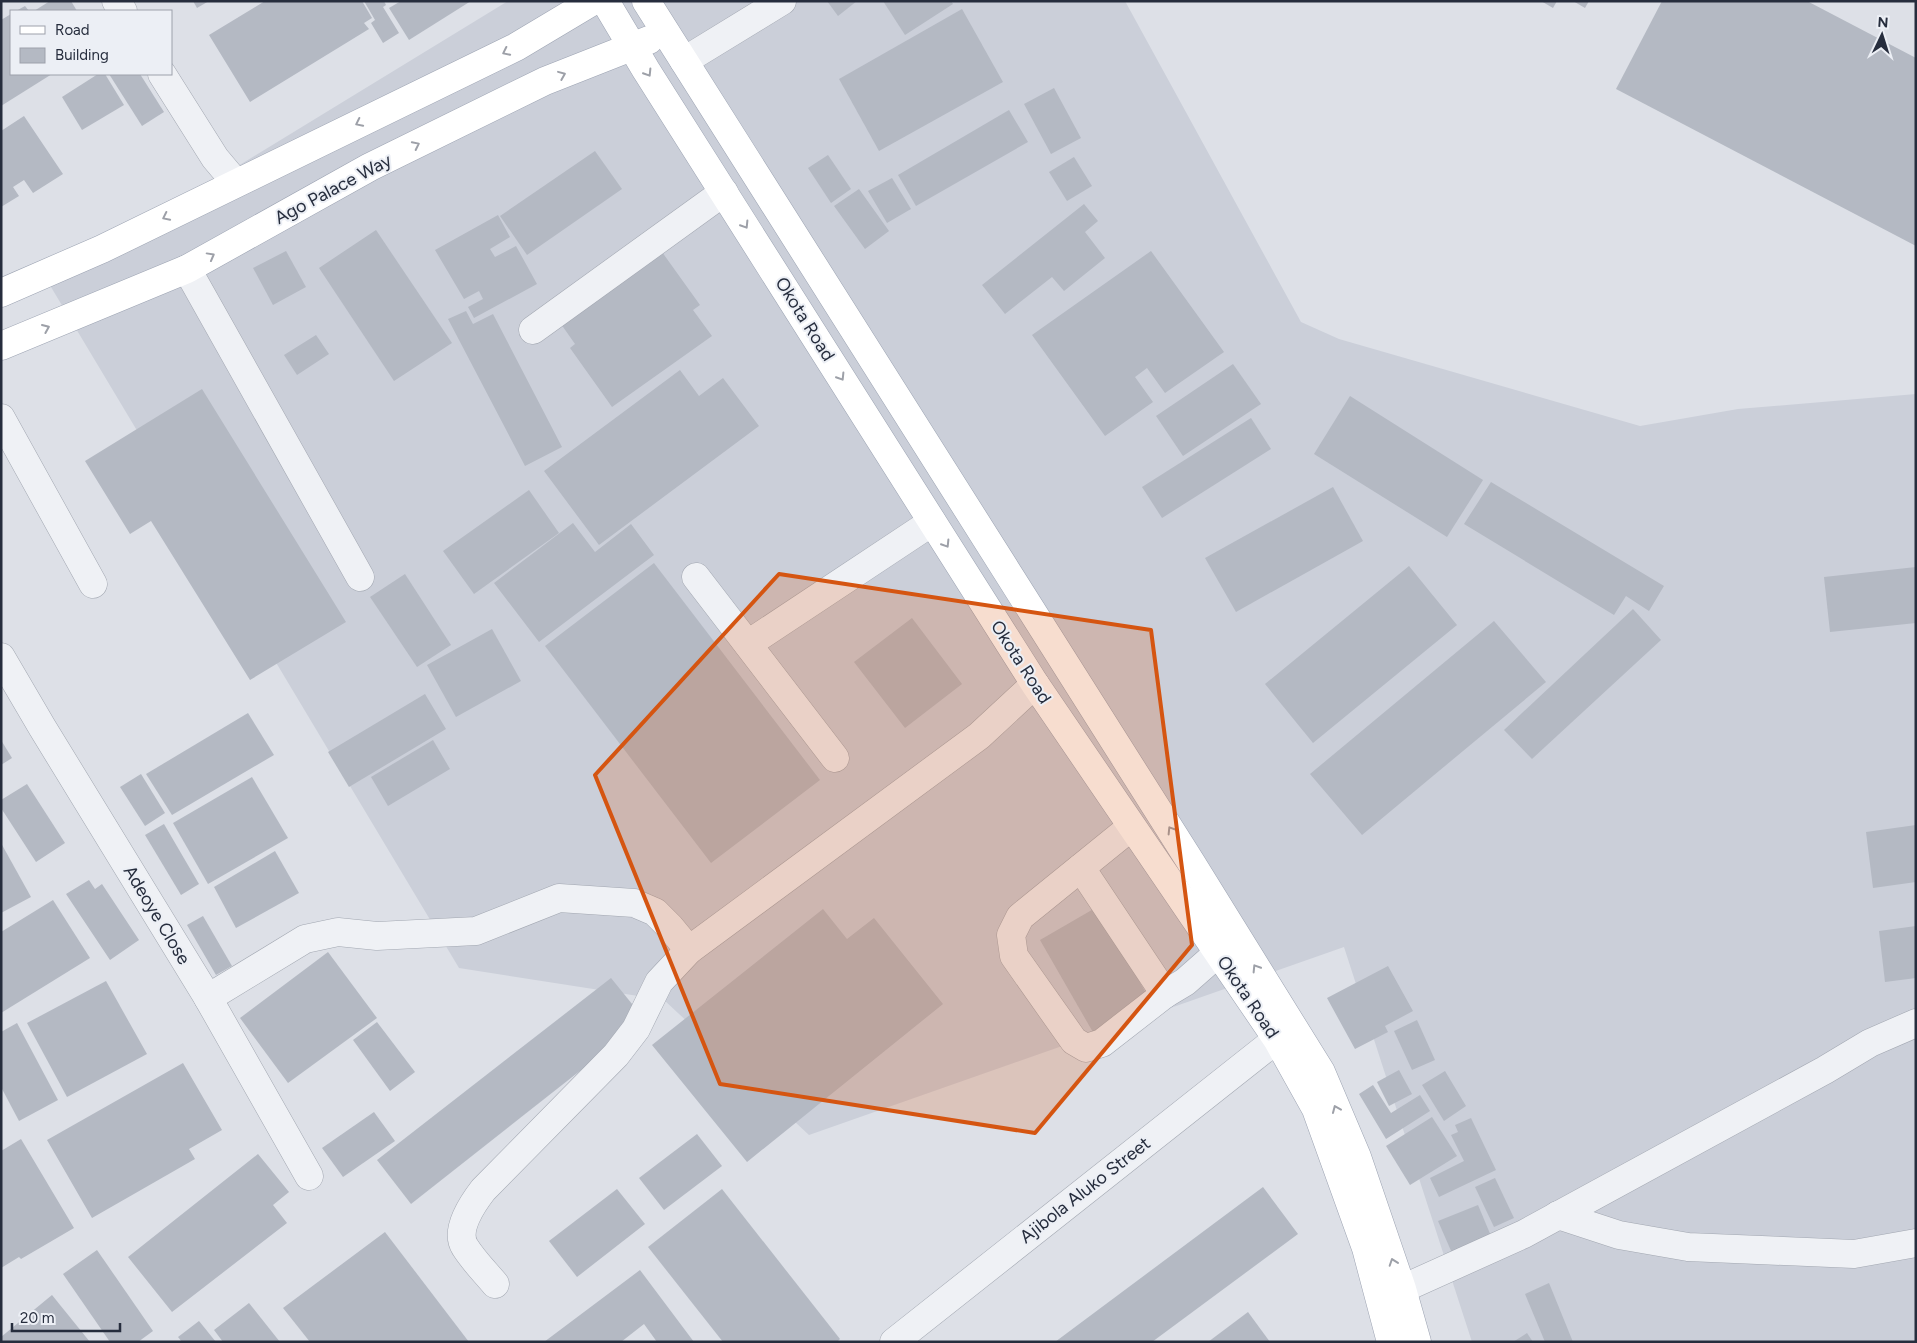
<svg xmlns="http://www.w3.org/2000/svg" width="1917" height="1343" font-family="Figtree,sans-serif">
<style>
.built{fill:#cbcfd9}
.building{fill:#b4b9c3}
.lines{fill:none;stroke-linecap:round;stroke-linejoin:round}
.minor-casing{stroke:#a2a7b1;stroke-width:29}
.major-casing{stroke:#9ca3b2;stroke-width:29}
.minor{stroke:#eff1f5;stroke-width:28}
.major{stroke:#fff;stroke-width:28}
.oneway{stroke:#9da0a8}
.marked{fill:#d55511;fill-opacity:0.2;stroke:#d55511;stroke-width:4;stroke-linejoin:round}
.labels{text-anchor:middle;stroke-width:4;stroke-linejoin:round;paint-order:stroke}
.street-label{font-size:18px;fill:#262d3d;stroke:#eceff5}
</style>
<rect width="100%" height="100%" fill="#dde0e7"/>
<polygon class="built" points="508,1 1125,1 1301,322 1339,339 1640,426 1738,409 1916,394 1916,1342 1472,1342 1344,947 809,1135 664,1000 459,968 48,282"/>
<g class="building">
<polygon points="50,1 71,1 77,11 34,11"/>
<polygon points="193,1 209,1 197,8"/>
<polygon points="265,1 362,1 372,18 364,23 369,29 250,102 209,35"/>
<polygon points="364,1 384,1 386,5 383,7 399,33 383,43 371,23 375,20"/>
<polygon points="401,1 471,1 409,40 389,8"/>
<polygon points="827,1 857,1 838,16"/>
<polygon points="883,1 951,1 953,4 905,35"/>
<polygon points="1541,1 1557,1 1553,8"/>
<polygon points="1573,1 1589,1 1585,8"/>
<polygon points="1662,1 1807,1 1916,58 1916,246 1616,89"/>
<polygon points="25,6 29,11 16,11"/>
<polygon points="962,9 1003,82 879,151 839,79"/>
<polygon points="11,14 11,74 52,74 1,106 1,20"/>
<polygon points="98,74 105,74 124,105 82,130 62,97"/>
<polygon points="109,74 140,74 164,112 142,126"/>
<polygon points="1054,88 1081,138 1051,154 1024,104"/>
<polygon points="1009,110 1028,142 916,206 898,175"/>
<polygon points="24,116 63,174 33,193 24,180 13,187 19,196 1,207 1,131"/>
<polygon points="595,151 622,189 527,255 500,216"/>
<polygon points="828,155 851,189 831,203 808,168"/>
<polygon points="1074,157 1092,186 1067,201 1049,172"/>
<polygon points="892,178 911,209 887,223 868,191"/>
<polygon points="859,189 889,231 865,249 834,206"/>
<polygon points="1084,204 1098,221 1085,232 1105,258 1064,291 1052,277 1005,314 982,285"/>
<polygon points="498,215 510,237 490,249 495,257 516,246 537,284 474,318 468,307 483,299 479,291 464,299 435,250"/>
<polygon points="376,230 452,343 394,381 319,268"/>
<polygon points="286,251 306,287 273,305 253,268"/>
<polygon points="1151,251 1224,352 1165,393 1147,368 1135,377 1153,402 1105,436 1032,335"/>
<polygon points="662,252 700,305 693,310 712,336 612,407 570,348 575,344 561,324"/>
<polygon points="466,311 473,324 493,314 562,447 525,466 448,319"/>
<polygon points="316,335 329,354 297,375 284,355"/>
<polygon points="1233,364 1261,404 1183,456 1156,416"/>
<polygon points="680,370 699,396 723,378 759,426 599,545 544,471"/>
<polygon points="202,389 346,622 250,680 151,521 130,534 85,461"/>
<polygon points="1350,396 1483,480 1447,537 1314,454"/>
<polygon points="1251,418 1271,449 1162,518 1142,487"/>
<polygon points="1491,482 1664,586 1649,611 1626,596 1614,615 1464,524"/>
<polygon points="1333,487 1363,541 1236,612 1205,558"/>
<polygon points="529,490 559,533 474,594 443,551"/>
<polygon points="573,523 595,552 631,524 654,555 539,642 494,583"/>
<polygon points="654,563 820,780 711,863 545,646"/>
<polygon points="1409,566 1457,625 1313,743 1265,684"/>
<polygon points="1916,567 1916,623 1830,632 1824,577"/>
<polygon points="405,574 451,645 417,667 370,597"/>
<polygon points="1633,609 1661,640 1532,759 1504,730"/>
<polygon points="912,618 962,684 905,728 854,662"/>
<polygon points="1494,621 1546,682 1362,835 1310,774"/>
<polygon points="492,629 521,681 456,717 427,665"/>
<polygon points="425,694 446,729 349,787 328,752"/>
<polygon points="248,713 274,755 172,815 146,774"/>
<polygon points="1,740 12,758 1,765"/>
<polygon points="433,740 450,769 388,806 371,777"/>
<polygon points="141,774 165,813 145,826 120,787"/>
<polygon points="252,777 288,838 208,884 173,823"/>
<polygon points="27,784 65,843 36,862 1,808 1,800"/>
<polygon points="164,824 199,884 181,895 145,835"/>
<polygon points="1916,825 1916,882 1873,888 1866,832"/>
<polygon points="1,843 31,897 1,913"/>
<polygon points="275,851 299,893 236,928 214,887"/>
<polygon points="89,880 95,889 102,884 139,940 110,960 66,894"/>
<polygon points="53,900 90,958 1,1013 1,932"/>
<polygon points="1097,907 1151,1002 1094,1034 1040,940"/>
<polygon points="823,909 847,939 874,918 943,1004 747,1162 652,1045"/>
<polygon points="203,916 232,966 216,975 187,925"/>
<polygon points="1916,926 1916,978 1885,982 1879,931"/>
<polygon points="328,952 377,1018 288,1083 240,1018"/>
<polygon points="1388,966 1413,1011 1385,1026 1388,1032 1355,1049 1327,998"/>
<polygon points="611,978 641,1015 623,1037 411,1204 377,1160"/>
<polygon points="106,981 147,1054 67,1097 27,1023"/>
<polygon points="1417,1020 1435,1060 1412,1070 1394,1031"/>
<polygon points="377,1022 415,1072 390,1091 353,1040"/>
<polygon points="17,1023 58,1100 19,1121 1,1087 1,1032"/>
<polygon points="183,1063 222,1130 189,1149 195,1159 92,1218 47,1140"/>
<polygon points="1399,1070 1412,1094 1389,1106 1377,1082"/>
<polygon points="1445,1071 1466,1106 1444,1121 1422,1085"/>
<polygon points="1373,1085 1391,1113 1420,1095 1430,1111 1386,1139 1359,1094"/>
<polygon points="374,1112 395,1141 343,1177 322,1148"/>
<polygon points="1432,1117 1457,1156 1410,1185 1386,1146"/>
<polygon points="1471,1118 1496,1170 1439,1197 1430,1178 1464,1161 1451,1135 1458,1132 1455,1125"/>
<polygon points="697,1134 722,1166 664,1210 639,1178"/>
<polygon points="21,1139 74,1228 21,1259 19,1257 1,1268 1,1151"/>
<polygon points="258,1154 289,1192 273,1205 287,1223 172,1312 128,1257"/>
<polygon points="1495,1178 1514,1218 1494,1227 1475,1187"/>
<polygon points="1263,1187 1298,1234 1152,1342 1055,1342"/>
<polygon points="617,1189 645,1224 577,1277 549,1241"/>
<polygon points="722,1189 840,1339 837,1342 723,1342 648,1247"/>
<polygon points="1478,1205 1491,1236 1452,1253 1438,1221"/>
<polygon points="385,1232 469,1342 310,1342 283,1308"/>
<polygon points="97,1250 153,1331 138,1342 110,1342 63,1274"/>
<polygon points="640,1270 694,1342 657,1342 644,1324 621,1342 544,1342"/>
<polygon points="1549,1283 1573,1342 1545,1342 1525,1294"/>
<polygon points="52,1295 90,1342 1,1342 1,1337"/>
<polygon points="249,1303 280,1342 223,1342 214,1330"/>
<polygon points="1248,1312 1270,1342 1208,1342"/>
<polygon points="199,1321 216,1342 182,1342 178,1337"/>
<polygon points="1527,1333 1533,1342 1513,1342"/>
</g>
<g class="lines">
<g class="minor-casing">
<g id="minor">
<polyline points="116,1 123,11"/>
<polyline points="684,61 782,1"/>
<polyline points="162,74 215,158 236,183"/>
<polyline points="187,269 360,577"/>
<polyline points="533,330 724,192"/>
<polyline points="1,418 93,584"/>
<polyline points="696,577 835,758"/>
<polyline points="748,644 932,522"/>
<polyline points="1,657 42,727 208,998 309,1176"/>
<polyline points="1131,827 1020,917 1011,935 1014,956 1074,1041 1086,1048 1102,1043 1165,994 1185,982 1218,953"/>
<polyline points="1081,868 1165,994"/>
<polyline points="208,998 305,939 338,932 377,936 476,931 559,898 634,903 655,912 670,927 689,950"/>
<polyline points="1558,1215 1619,1235 1688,1247 1854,1254 1916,1243"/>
<path d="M495,1284C485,1272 473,1260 465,1247C454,1230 473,1203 483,1190L616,1055L636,1029L659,982L689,950L979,736L1035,684"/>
<polyline points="1402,1289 1524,1234 1825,1070 1870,1043 1916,1023"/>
<polyline points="894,1342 1277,1039"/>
</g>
</g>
<g class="major-casing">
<g id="major">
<polyline points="605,1 646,70 1035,684 1277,1039 1316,1109 1366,1248 1391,1342"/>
<polyline points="646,1 1192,864 1321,1072 1357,1157 1402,1289 1417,1342"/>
<polyline points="1,293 102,249 516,47 593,1"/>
<polyline points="1,346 187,269 370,167 545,81 649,40"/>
</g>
</g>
<use href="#minor" class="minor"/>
<use href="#major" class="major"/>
</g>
<defs><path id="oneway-chevron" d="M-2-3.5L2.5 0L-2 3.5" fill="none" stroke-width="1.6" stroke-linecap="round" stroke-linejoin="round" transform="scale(1.25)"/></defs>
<g class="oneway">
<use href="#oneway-chevron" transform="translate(506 52) rotate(154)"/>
<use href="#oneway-chevron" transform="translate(648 73) rotate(58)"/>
<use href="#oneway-chevron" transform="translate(562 75) rotate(-22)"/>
<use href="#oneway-chevron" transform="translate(359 123) rotate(154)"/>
<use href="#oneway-chevron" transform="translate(416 145) rotate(-26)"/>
<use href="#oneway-chevron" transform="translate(166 217) rotate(154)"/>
<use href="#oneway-chevron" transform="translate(745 225) rotate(58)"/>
<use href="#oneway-chevron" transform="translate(211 256) rotate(-29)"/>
<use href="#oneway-chevron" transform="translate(46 328) rotate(-23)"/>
<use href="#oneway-chevron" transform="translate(841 377) rotate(58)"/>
<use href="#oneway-chevron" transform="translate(946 544) rotate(58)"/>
<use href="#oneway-chevron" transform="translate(1171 830) rotate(-122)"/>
<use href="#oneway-chevron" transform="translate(1256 968) rotate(-122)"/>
<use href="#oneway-chevron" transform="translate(1336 1109) rotate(-113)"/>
<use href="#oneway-chevron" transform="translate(1393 1262) rotate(-109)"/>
</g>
<path class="marked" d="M779,574L1151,630L1192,945L1035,1133L720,1084L595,775Z"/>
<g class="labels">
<g class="street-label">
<text transform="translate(333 189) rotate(-28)" y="6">Ago Palace Way</text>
<text transform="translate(805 319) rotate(58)" y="6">Okota Road</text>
<text transform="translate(1021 662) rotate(57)" y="6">Okota Road</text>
<text transform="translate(157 915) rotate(59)" y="6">Adeoye Close</text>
<text transform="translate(1248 997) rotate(56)" y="6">Okota Road</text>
<text transform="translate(1085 1190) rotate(-38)" y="6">Ajibola Aluko Street</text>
</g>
</g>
<rect width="1917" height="1343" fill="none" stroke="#262d3d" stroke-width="5"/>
<rect x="10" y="10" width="162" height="65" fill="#eceff5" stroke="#9da1ab"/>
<rect x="20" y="26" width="25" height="8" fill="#ffffff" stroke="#9da1ab"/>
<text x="55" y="35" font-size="15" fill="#262d3d">Road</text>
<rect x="20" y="48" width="25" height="15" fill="#b4b9c3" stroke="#9da1ab"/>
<text x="55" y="60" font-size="15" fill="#262d3d">Building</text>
<g transform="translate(1882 35) rotate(4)" stroke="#eceff5" stroke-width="4" paint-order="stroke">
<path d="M0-4L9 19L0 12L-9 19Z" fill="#262d3d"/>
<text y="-8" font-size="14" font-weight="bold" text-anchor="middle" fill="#262d3d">N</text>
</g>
<path d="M12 1323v8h108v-8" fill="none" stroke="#262d3d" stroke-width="2.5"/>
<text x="20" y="1323" font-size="15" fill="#262d3d" stroke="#eceff5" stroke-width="4" paint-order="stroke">20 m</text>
</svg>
